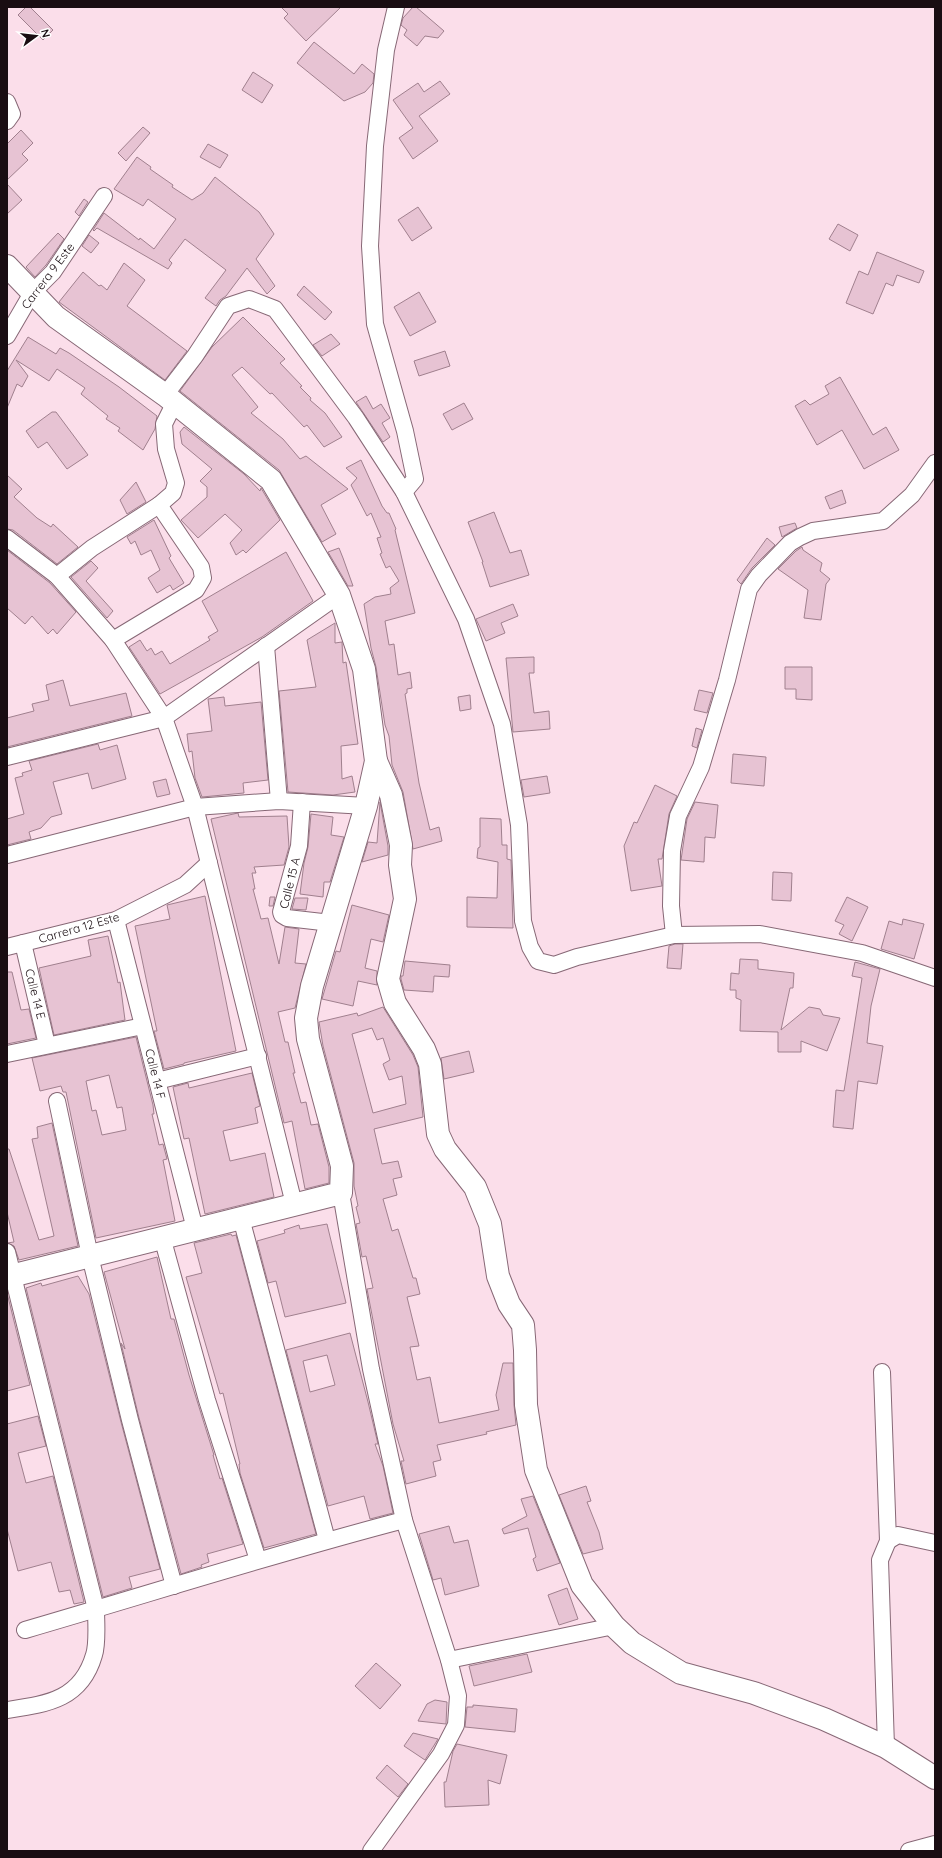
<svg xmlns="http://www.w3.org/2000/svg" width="942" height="1858" font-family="Quicksand,sans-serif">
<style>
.building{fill:#e7c3d3;stroke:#a0808e;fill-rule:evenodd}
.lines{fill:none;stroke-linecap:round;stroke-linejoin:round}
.street-casing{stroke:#876876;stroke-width:18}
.secondary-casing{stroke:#876876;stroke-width:24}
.street{stroke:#fff;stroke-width:16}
.secondary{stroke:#fff;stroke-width:22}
.labels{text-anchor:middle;stroke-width:3;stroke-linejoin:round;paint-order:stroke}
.street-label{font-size:12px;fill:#190d12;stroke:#fff}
</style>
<rect width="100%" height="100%" fill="#fbdeea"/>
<g class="building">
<polygon points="26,7 30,7 53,30 43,40 18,15"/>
<polygon points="281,7 341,7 306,41 284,18 288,14"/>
<polygon points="413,7 416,7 444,31 438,38 425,36 417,46 404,35 407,30 401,25 403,18"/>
<polygon points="314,42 354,74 362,64 374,74 373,83 365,92 344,101 297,63"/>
<polygon points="253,72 273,85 262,103 242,90"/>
<polygon points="440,81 450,94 419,116 438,141 413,159 399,138 413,128 393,100 418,83 424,92"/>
<polygon points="143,127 150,133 126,161 118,153"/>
<polygon points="21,130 33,143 22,154 28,160 7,180 7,144"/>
<polygon points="208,144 228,155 220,168 200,157"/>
<polygon points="137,157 151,167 150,169 173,185 172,187 192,200 203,193 215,177 259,212 274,234 256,259 275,286 267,294 247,268 226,296 220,300 216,306 205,298 226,270 185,239 169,260 172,263 168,269 97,228 94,231 93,230 104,213 139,240 140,238 154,249 176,219 148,199 143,206 114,189"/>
<polygon points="7,184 22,200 7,214"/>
<polygon points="84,199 88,202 79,216 75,212"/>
<polygon points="418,207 432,228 412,241 398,220"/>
<polygon points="838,224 858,235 850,251 829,239"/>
<polygon points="58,233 64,239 46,265 35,277 26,267"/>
<polygon points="89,235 99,243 91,253 82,246"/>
<polygon points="877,252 924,271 919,283 897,275 893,286 886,283 873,314 846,303 859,271 868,275"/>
<polygon points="124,263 145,280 127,306 187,351 165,380 59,302 83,272 99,286 101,285 107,290"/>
<polygon points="304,286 332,312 325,320 297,295"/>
<polygon points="419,292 436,322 410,336 394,307"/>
<polygon points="243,317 285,359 280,363 302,386 300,387 311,398 310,400 325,413 342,437 324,447 307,425 304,427 272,393 270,394 242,367 232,375 258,407 251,413 283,439 300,459 306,456 348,489 321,505 336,534 322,542 279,470 180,391 212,347"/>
<polygon points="331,334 340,344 322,356 313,345"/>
<polygon points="28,337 56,354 60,348 69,353 119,387 157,416 155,429 143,450 118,431 120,428 106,419 108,416 81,394 85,388 57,369 49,381 16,360 28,376 22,387 17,384 7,408 7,371"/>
<polygon points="445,351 450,366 419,376 414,361"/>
<polygon points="840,377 873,435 886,427 899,450 864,469 842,430 817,445 795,406 805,400 810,405 829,394 825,386"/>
<polygon points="366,396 373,409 381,404 390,418 382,423 390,437 383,442 356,402"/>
<polygon points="464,403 473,419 452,430 443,414"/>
<polygon points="52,412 56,412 88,455 67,469 47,442 38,448 26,431"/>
<polygon points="184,427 244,474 260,491 261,488 280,520 246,553 243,550 236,555 230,543 242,530 225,514 198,538 181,520 207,497 207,487 200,481 212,469 182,444 180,432"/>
<polygon points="361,460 382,506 387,513 389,513 396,529 395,530 415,613 385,621 389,645 394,644 398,675 410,672 412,688 407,689 407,693 405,694 419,783 430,830 439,827 442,841 413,849 403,792 392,765 389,736 385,725 376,667 371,648 364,604 375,597 391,594 390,588 399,581 390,566 386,568 380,554 382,553 377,538 381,537 371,513 367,516 351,485 357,478 346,468"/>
<polygon points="7,475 22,489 14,497 37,518 51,527 53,524 78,547 57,564 13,530 7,529"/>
<polygon points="136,482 146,502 127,514 120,500"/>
<polygon points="842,490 846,503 830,509 825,497"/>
<polygon points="494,512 510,553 521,550 529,575 490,587 482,562 483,562 468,522"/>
<polygon points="154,520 171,556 169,558 184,583 173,590 170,585 157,593 148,578 160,570 151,550 141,555 135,541 131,544 127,537"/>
<polygon points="795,523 797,528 782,537 779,527"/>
<polygon points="767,538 775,545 752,568 741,584 737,580"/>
<polygon points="802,547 803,550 822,563 820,571 830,579 826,584 821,620 804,618 808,590 778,569 796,551"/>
<polygon points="339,548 343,558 353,586 348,586 328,552"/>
<polygon points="7,550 50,583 76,612 57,634 53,629 48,634 32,616 25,624 7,608"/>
<polygon points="286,552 313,601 262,637 160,694 129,647 140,640 147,651 151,648 155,655 162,651 170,664 210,640 208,637 218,631 202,601"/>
<polygon points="91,561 98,568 86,581 113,611 107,618 71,577"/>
<polygon points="513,604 518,616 501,623 505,633 486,641 476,619"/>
<polygon points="335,623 335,643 342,642 343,663 346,662 358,744 341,746 342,779 352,776 355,792 333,795 288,792 279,691 316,687 307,640"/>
<polygon points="534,657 534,673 529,673 534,713 549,711 550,729 513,732 506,658"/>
<polygon points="785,667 812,667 812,700 796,699 796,689 785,689"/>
<polygon points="63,680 70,706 126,693 132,716 7,747 7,718 34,711 32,704 49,700 46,685"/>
<polygon points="699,690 713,693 707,713 694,710"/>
<polygon points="470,695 471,709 460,711 458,697"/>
<polygon points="224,697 225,706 261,702 268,780 243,783 244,793 202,797 195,778 192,751 189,752 187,734 212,731 208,699"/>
<polygon points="696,728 702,730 697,748 692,746"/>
<polygon points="98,744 100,750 117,745 126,779 92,789 88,773 53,782 62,814 51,817 41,828 29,832 31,839 7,845 7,819 24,814 15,778 23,776 22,773 32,770 29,761"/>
<polygon points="733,754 766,757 764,786 731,783"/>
<polygon points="547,776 550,793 524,797 521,780"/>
<polygon points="166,779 170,794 157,797 153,782"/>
<polygon points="655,785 677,796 669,814 662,859 658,859 662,886 631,891 624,846 634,822 637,823"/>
<polygon points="380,802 388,846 388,855 362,862 368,842 377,843"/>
<polygon points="695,802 718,805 715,838 705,837 704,862 681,860 687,819"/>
<polygon points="238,813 239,817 287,816 289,847 284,865 254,867 256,873 252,873 255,889 253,889 261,919 268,918 279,964 285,927 299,929 295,963 306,964 295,1008 278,1012 285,1042 288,1042 295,1073 293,1073 301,1103 306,1102 311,1125 318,1124 329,1167 329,1183 305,1189 292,1121 284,1123 211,819"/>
<polygon points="311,814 333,817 331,835 344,837 330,882 324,882 323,897 300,894 304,863 308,847"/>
<polygon points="480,818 501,819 502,845 507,845 507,859 511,860 513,928 467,927 467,897 497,898 498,862 477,858 478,848 480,847"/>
<polygon points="773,872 792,873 791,901 772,900"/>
<polygon points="205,896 236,1051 184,1063 184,1064 164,1069 154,1031 157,1031 135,926 170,919 167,905"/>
<polygon points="270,897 275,897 273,906 269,906"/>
<polygon points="847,897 868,907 852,941 839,934 844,925 835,921"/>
<polygon points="295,898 308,898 306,910 292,909"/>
<polygon points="352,905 389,915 383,942 371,939 365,968 377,971 377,985 358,981 353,1006 322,999 336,951 340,952"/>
<polygon points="903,919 924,924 914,959 881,949 889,921 902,925"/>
<polygon points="108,936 118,983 120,982 125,1020 54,1035 39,968 91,956 88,940"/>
<polygon points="675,944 683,944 681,969 667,968 669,946"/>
<polygon points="740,959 758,960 758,969 794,973 793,988 790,988 781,1030 809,1007 820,1009 823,1015 840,1018 827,1051 801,1041 801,1052 778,1052 778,1032 740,1031 741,1000 736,998 736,990 730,990 731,973 739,974"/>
<polygon points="405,961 450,965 449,977 434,976 433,992 404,990 401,979 401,976 403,976"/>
<polygon points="855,962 880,969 871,1006 867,1043 883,1046 877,1084 858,1081 853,1129 833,1127 836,1090 844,1091 862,978 852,976"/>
<polygon points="7,972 12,972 21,1010 29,1009 36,1038 7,1044"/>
<path d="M383,1007L413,1055L418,1067L423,1117L374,1129L382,1164L398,1161L402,1177L393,1179L397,1195L383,1199L392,1231L398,1229L413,1278H416L420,1294L407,1297L419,1346L410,1347L417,1380L430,1377L439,1423L499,1410L496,1395L503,1363H513L514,1405L516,1425L486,1432L487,1434L437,1445L441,1460L433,1462L436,1476L406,1484L401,1461H404L393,1424L367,1289L373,1288L366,1256L362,1257L356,1224L360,1223L356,1207L358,1206L354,1186V1163L323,1046L319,1022L357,1013L358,1016ZM372,1028L377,1040L383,1038L390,1060L383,1064L389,1080L402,1076L406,1104L373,1113L352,1034Z"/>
<path d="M136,1037L153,1105L154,1114H152L159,1145L163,1144L167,1159L163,1160L175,1221L96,1238L66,1092H63L61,1086L40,1091L32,1058ZM109,1075L117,1108L122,1107L126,1130L102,1135L96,1110L92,1111L86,1081Z"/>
<polygon points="469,1051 474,1072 444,1079 441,1058"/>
<polygon points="252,1073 260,1106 255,1108 258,1123 223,1131 230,1161 265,1153 274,1197 205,1214 189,1138 184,1139 173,1087 188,1083 189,1088"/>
<polygon points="52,1123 78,1246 19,1260 14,1246 7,1243 14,1242 7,1212 7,1149 9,1149 39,1240 54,1236 32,1139 38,1138 37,1127"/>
<polygon points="327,1224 346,1303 285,1317 276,1281 268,1283 257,1241 285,1233 284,1230 299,1225 300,1229"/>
<polygon points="231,1234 232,1236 236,1235 316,1534 264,1548 240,1473 239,1464 240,1464 223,1393 220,1394 186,1277 202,1273 194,1243"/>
<polygon points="157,1257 171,1319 174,1319 189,1375 214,1455 213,1455 220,1479 222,1478 243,1544 207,1554 209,1562 201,1565 202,1567 181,1574 139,1418 121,1343 125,1349 104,1272"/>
<polygon points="78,1276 89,1294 121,1422 160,1569 129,1577 132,1588 103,1597 26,1288 41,1283 42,1286"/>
<polygon points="7,1293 30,1385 7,1391"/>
<path d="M350,1333L368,1402L378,1444H375L383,1466L393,1513L370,1519L364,1496L328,1506L286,1350ZM327,1355L335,1385L310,1392L303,1361Z"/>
<polygon points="38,1416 46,1446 18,1453 26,1483 53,1476 84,1602 74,1604 70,1590 59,1592 51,1562 18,1571 7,1529 7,1424"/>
<polygon points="586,1486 591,1501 587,1502 599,1532 603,1549 583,1554 559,1495"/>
<polygon points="533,1496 560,1563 537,1571 533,1559 536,1557 528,1528 504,1534 502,1529 527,1516 521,1499"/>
<polygon points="449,1526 454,1543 468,1540 479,1586 445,1595 441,1578 433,1580 419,1534"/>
<polygon points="567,1588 578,1619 559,1625 548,1595"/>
<polygon points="527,1654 532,1672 474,1686 469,1666"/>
<polygon points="376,1663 401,1685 380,1709 355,1686"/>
<polygon points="435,1700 447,1702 446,1724 418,1721 427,1704"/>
<polygon points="473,1705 517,1709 515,1732 465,1727 467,1707 473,1707"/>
<polygon points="413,1733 438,1739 425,1760 404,1746"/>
<polygon points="457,1744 507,1755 500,1784 488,1780 489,1805 445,1807 444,1782 446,1782 453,1751"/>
<polygon points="387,1765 408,1784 398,1797 376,1778"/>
</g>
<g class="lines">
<g class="street-casing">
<g id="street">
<polyline points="396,7 386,50 375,146 370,246 375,324 405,431 415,479 404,492"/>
<polyline points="7,102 12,114 7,121"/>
<polyline points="7,336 32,293 53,272 104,196"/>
<polyline points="165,395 195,356 228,306 249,299 275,309 356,418 404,492 466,619 502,724 519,825 523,921 530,947 538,961 554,965 577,957 674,935 760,934 862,953 935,978"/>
<polyline points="7,538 57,576 113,640 164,718 195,807 294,1204"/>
<polyline points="57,576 92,548 159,505"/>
<polyline points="113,640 196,590 203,578 201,567 159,505 173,493 176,483 166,449 164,424 175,402"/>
<polyline points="266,646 279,801"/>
<polyline points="7,757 164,718 339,595"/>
<polyline points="302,802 299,846 281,912 282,915 287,918 331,923"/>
<polyline points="7,855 195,807 279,801 366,806"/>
<polyline points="116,920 195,1229"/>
<polyline points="674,935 671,906 672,851 678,816 701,767 727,680 749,589 759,575 790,543 800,537 813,531 883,521 912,495 935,463"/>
<polyline points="23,943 47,1045"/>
<polyline points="7,947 116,920 185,885 209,863"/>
<polyline points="7,1054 143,1026"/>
<polyline points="157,1081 258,1056"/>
<polyline points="57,1101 90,1256 130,1420 174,1586"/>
<polyline points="341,1193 371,1369 404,1520 449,1660 458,1696 456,1725 441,1754 371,1851"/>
<polyline points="241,1218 327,1540"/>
<polyline points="162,1237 207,1400 258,1560"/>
<path d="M7,1252L96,1609C96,1622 98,1643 94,1655C81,1700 47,1704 7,1710"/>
<polyline points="882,1372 888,1541 880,1560 886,1747"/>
<polyline points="888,1541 898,1535 935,1543"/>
<path d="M25,1630C152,1593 277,1553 404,1520"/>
<polyline points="449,1660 614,1626"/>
<polyline points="909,1851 935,1844"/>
</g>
</g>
<g class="secondary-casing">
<g id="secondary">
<polyline points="7,266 56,317 165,395 271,480 339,595 364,669 376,761 366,806 312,986 306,1018 308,1039 342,1166 341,1193 7,1277"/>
<polyline points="376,761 391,795 401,845 400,865 405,899 388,979 395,1003 424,1049 430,1064 438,1134 445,1149 475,1187 490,1224 498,1276 509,1304 523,1325 525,1350 526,1405 536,1470 582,1585 614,1626 632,1643 681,1673 754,1693 824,1719 886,1747 935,1778"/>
</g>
</g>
<use href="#street" class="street"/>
<use href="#secondary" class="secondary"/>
</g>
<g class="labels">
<g class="street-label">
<text transform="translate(48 276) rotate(-53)" y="4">Carrera 9 Este</text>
<text transform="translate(290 883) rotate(-76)" y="4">Calle 15 A</text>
<text transform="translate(79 928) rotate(-16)" y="4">Carrera 12 Este</text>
<text transform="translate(35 994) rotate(76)" y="4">Calle 14 E</text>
<text transform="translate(155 1074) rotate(76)" y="4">Calle 14 F</text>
</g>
</g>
<rect width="942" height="1858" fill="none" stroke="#190d12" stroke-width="16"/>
<g transform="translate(36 36) rotate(75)" stroke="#ffffff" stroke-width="3" paint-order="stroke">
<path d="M0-3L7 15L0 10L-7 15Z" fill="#190d12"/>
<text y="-6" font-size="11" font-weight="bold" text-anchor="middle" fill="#190d12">N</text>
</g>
</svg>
